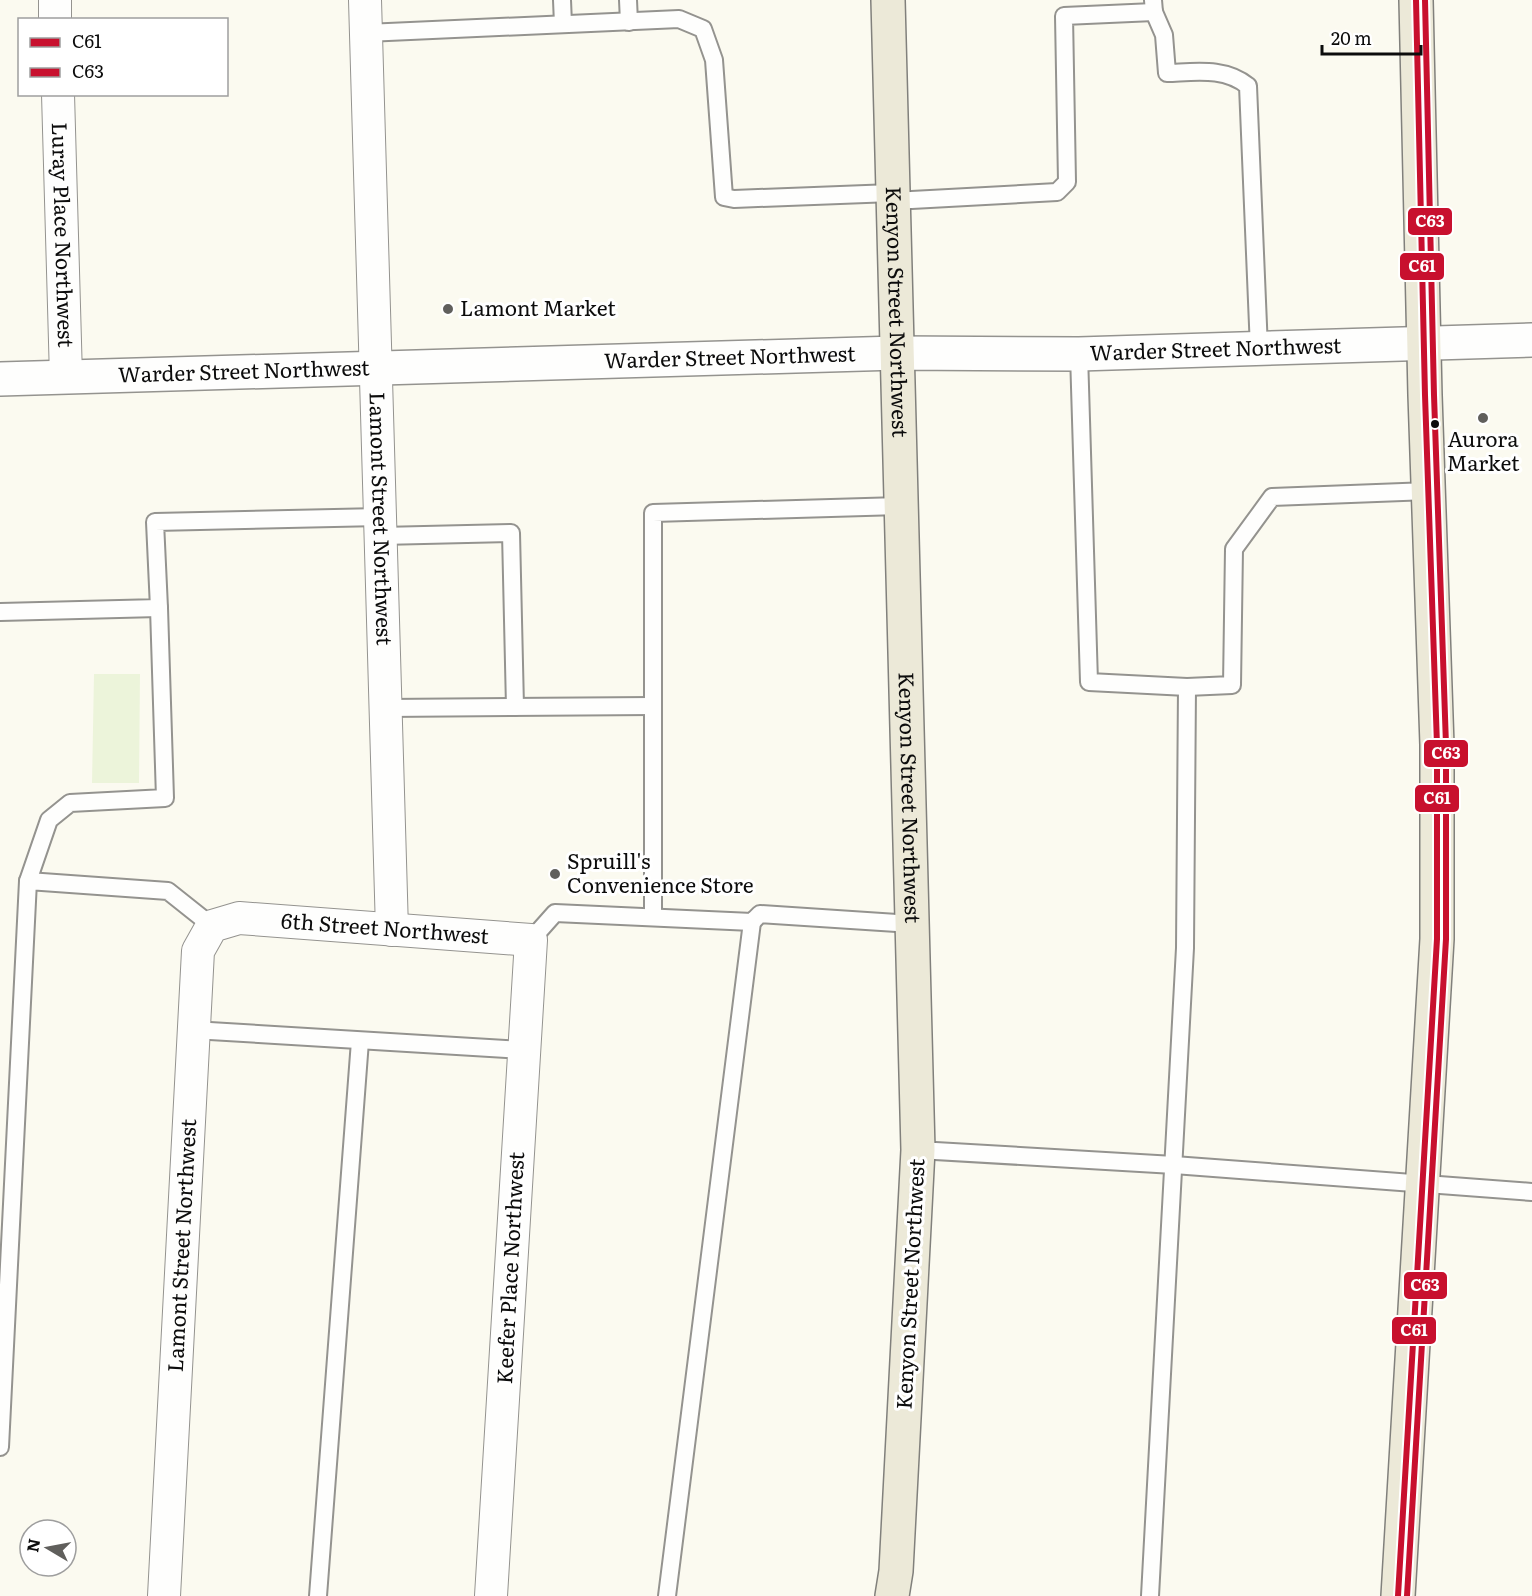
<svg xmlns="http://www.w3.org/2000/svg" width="1532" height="1596" font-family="Literata,serif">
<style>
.pitch{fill:#ecf4da}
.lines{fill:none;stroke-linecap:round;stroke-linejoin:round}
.service-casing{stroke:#94938f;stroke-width:20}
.minor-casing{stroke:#94938f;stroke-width:34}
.tertiary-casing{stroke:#94938f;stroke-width:36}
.primary-casing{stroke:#81807c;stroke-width:36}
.service{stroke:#fefefd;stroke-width:16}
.minor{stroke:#fefefd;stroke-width:32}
.tertiary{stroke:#fefefd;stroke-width:33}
.primary{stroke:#ece9d8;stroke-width:33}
.bus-1-casing{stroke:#fff;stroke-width:10}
.bus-2-casing{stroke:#fff;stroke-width:10}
.bus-1{stroke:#c8102e;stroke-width:6}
.bus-2{stroke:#c8102e;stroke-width:6}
.poi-dot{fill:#605f5c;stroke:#fff;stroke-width:2}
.bus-dot{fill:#0c0c0c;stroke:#fff;stroke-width:2}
.labels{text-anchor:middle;stroke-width:6;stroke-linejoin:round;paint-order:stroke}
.street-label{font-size:21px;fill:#0c0c0c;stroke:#fff}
.poi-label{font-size:21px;fill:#0c0c0c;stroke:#fff;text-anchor:start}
.line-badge{stroke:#fff;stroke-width:2}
.badge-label{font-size:16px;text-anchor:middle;font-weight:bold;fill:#fff}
</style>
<rect width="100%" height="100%" fill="#fbfaf0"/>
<polygon class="pitch" points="94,674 140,674 139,783 92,783"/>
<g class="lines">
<g class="service-casing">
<g id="service">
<polyline points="562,0 563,24"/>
<polyline points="628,0 629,22"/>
<path d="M1153,0L1154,12L1164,35L1167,73C1196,72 1225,67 1248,86L1259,349"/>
<polyline points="366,33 679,19 703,29 714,60 724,197 734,199 892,193"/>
<polyline points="893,201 1057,192 1067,182 1064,16 1154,12"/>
<polyline points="1079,354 1089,682 1187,687 1232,685 1234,549 1272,497 1429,491"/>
<polyline points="381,536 511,533 515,707"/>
<polyline points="0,612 159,608 155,522 380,517"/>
<polyline points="386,708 653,706"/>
<polyline points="28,881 49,820 70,803 165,798 159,608"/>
<polyline points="653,917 653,513 900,506"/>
<polyline points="531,940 555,913 752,922 760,914 912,924"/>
<polyline points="193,1030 524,1050"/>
<polyline points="918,1150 1174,1165 1532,1192"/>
<polyline points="0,1447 28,881 168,891 212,926"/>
<polyline points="318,1596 360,1041"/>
<polyline points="667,1596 752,922"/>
<polyline points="1150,1596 1185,948 1187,687"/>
</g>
</g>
<g class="minor-casing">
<g id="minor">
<polyline points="55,0 55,20"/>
<path id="s1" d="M365,0L392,930"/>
<path id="s2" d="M58,94L66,377"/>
<path id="s3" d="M164,1596L198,951L212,926L239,918L531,940L491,1596"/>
</g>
</g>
<g class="tertiary-casing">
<g id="tertiary">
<path id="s4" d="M0,379L897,353L1079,354L1532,340"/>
</g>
</g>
<g class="primary-casing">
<g id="primary">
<path id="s5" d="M888,0L918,1150L896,1571L892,1596"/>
<polyline points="1398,1596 1437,939 1437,745 1425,395 1416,0"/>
</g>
</g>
<use href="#service" class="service"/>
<use href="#minor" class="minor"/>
<use href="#tertiary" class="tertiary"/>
<use href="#primary" class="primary"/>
<g class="bus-1-casing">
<polyline id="bus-1" points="1398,1596 1437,939 1437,745 1425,395 1416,0"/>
</g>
<g class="bus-2-casing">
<polyline id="bus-2" points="1407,1596 1446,939 1446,745 1434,395 1425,0"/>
</g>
<use href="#bus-1" class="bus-1"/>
<use href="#bus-2" class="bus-2"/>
</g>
<g class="poi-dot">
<circle cx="448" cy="309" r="6"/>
<circle cx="1483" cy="418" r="6"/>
<circle cx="555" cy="874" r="6"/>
</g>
<circle class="bus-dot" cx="1435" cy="424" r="5"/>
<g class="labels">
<g class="street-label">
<text dy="7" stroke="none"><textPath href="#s2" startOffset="141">Luray Place Northwest</textPath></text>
<text dy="7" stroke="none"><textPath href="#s5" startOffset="312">Kenyon Street Northwest</textPath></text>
<text dy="7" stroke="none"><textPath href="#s4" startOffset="1216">Warder Street Northwest</textPath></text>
<text dy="7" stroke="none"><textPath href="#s4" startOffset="730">Warder Street Northwest</textPath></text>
<text dy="7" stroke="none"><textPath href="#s4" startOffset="244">Warder Street Northwest</textPath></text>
<text dy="7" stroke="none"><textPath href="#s1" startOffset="519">Lamont Street Northwest</textPath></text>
<text dy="7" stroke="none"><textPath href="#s5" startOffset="798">Kenyon Street Northwest</textPath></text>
<text dy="7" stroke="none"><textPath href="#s3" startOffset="849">6th Street Northwest</textPath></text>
<text dy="7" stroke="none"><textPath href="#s3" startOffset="351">Lamont Street Northwest</textPath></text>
<text transform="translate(511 1268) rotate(-87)" y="7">Keefer Place Northwest</text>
<text transform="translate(911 1284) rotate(-87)" y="7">Kenyon Street Northwest</text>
</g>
<g class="poi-label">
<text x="460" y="316">Lamont Market</text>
<text x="1483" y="447" text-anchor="middle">Aurora<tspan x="1483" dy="24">Market</tspan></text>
<text x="567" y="869">Spruill's<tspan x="567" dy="24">Convenience Store</tspan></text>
</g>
</g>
<g class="line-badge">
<rect x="1407" y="207" width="46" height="29" rx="6" fill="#c8102e"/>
<rect x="1399" y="252" width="46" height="29" rx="6" fill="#c8102e"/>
<rect x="1423" y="739" width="46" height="29" rx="6" fill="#c8102e"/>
<rect x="1414" y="784" width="46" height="29" rx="6" fill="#c8102e"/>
<rect x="1403" y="1271" width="45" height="29" rx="6" fill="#c8102e"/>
<rect x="1391" y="1316" width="46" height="29" rx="6" fill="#c8102e"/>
</g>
<g class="badge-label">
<text x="1430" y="227">C63</text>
<text x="1422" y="272">C61</text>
<text x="1446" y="759">C63</text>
<text x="1437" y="804">C61</text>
<text x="1425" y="1291">C63</text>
<text x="1414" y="1336">C61</text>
</g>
<rect x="18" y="18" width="210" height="78" fill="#ffffff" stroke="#9e9e9e" stroke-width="1.5"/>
<rect x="30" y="38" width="30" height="9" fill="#c8102e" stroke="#9e9e9e" stroke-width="1.5"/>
<text x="72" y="48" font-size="18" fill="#0c0c0c">C61</text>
<rect x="30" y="68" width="30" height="9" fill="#c8102e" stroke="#9e9e9e" stroke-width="1.5"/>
<text x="72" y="78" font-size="18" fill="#0c0c0c">C63</text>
<g transform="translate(48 1548) rotate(280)"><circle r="28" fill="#ffffff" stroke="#9e9e9e" stroke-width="1.5"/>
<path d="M0-4.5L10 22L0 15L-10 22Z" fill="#605f5c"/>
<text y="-9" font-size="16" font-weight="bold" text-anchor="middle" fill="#0c0c0c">N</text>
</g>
<path d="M1322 45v9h99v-9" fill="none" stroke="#0c0c0c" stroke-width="3"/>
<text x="1331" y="45" font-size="18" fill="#0c0c0c" stroke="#ffffff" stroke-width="4.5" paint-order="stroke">20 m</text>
</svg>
